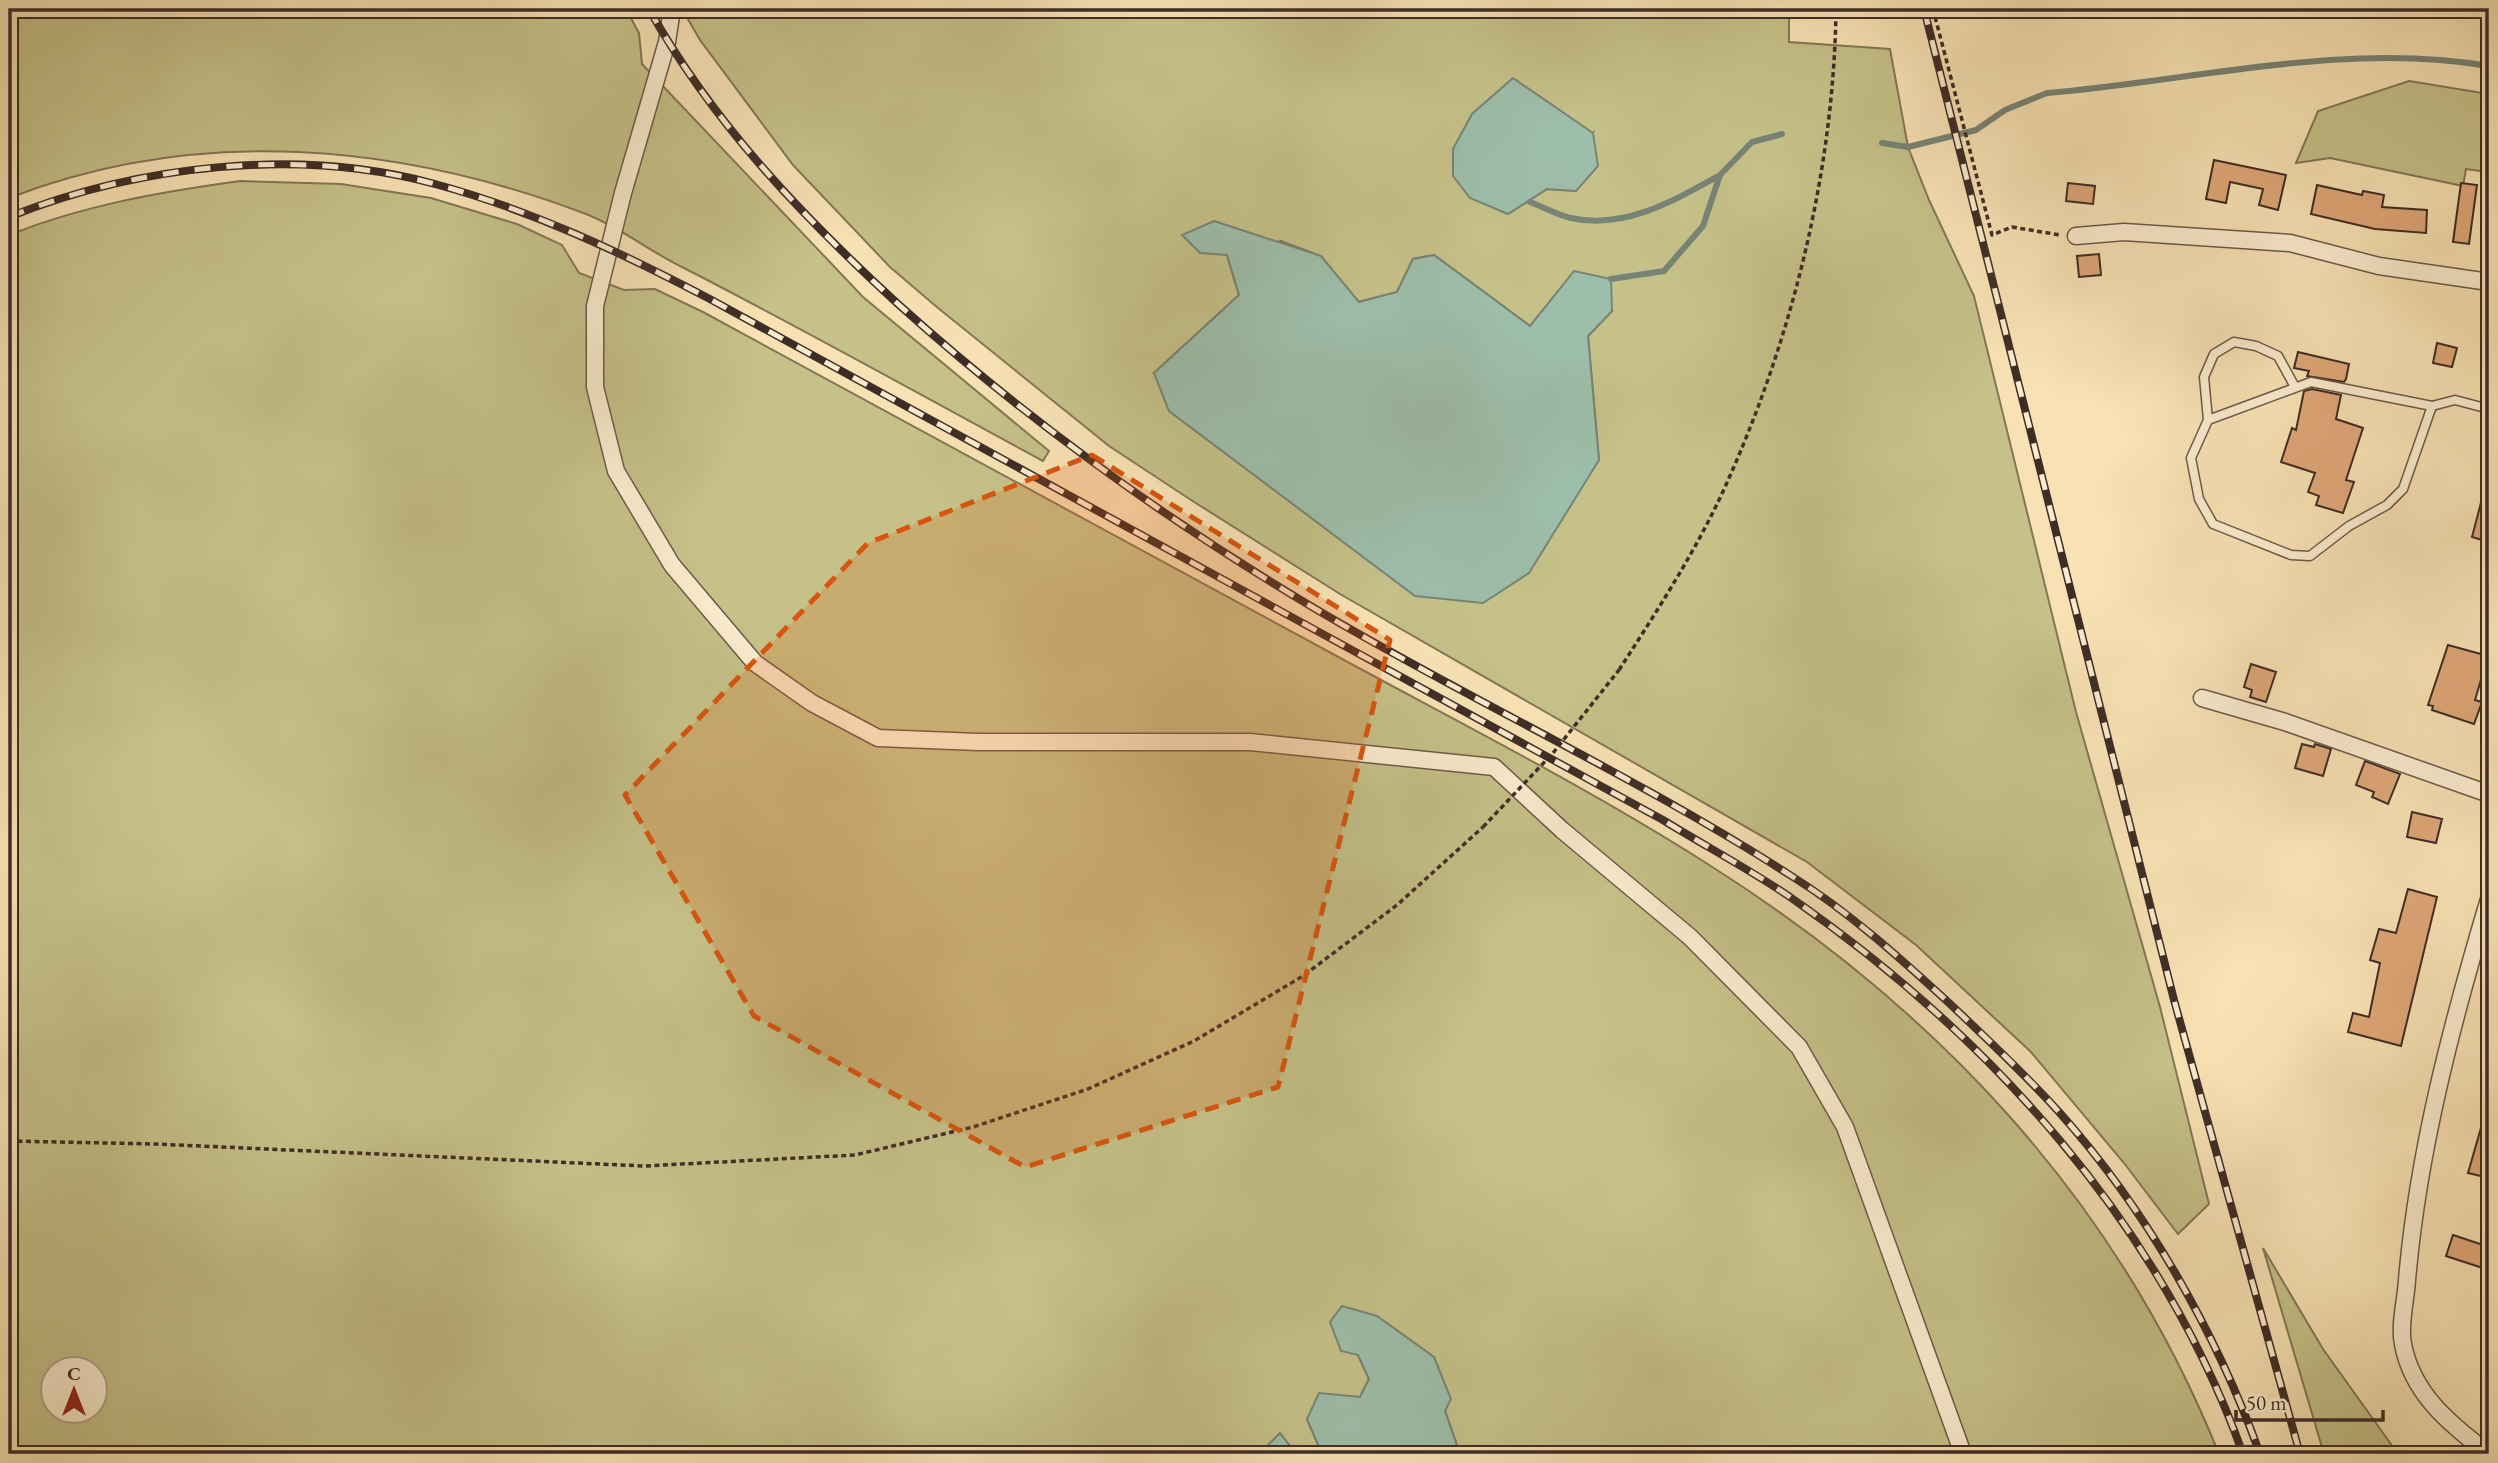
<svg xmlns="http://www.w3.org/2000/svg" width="2498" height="1463" font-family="'EB Garamond',serif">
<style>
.green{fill:#c5c188;stroke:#827758;stroke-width:2;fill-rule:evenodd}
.water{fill:#9dbeaa;stroke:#778476;stroke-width:2}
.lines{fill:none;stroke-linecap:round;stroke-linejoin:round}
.stream{stroke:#778476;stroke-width:6}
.building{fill:#dfa778;stroke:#3e2d27;stroke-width:2}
.lane-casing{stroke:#6c5a4a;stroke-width:11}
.street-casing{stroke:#6c5a4a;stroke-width:19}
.path{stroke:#3e2d27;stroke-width:3.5;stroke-dasharray:5 3.5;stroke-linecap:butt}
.lane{stroke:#faecce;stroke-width:8}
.street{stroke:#faecce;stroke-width:16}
.rail-casing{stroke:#3e2d27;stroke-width:8}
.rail{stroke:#faecce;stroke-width:5;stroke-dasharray:16;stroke-linecap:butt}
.path-bridge{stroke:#3e2d27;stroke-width:3.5;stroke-dasharray:5 3.5;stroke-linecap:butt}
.marked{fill:#d7550f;fill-opacity:0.2;stroke:#d7550f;stroke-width:5;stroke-dasharray:14 9;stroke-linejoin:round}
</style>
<rect width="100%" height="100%" fill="#f8e2b4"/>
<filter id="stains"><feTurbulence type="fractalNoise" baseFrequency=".00286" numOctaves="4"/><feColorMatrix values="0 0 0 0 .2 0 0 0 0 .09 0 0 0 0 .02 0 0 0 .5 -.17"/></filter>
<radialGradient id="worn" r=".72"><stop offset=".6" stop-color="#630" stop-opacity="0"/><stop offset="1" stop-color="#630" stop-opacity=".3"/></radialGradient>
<g class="green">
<path d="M21,9H626L639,33L642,64L863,297L1049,451L1043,461C923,396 805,330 684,268C650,252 622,228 586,214C399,143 198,125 9,198V25Z"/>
<path d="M682,9H1789V42L1890,49L1908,147L1929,200L1974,296L2076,712L2160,1007L2209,1204L2178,1234L2124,1163L2031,1052L1916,945L1807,862L1340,594L1191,500L1109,446L938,308L890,267L793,165L700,40ZM1593,133L1576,191L1547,189L1508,214ZM1281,241L1321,256L1358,302L1397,292L1413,259L1434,255L1530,326L1574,272L1612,311L1588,336L1599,460L1154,373L1239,295L1227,255Z"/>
<polygon points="2409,81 2489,94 2489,172 2466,169 2463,186 2330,158 2296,163 2318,111"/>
<path d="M240,181L341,184L431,198L517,224L562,245L579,273L624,290L655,289L703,312C908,424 1114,535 1320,647C1448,717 1580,783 1703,861C1935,1007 2116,1198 2219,1454H1460L1445,1411L1358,1355L1369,1379L1360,1397L1307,1419L1322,1454H1296L1280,1433L1262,1454H9V235C84,205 160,192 240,181ZM52,1368H94V1410H52Z"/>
<polygon points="2263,1248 2323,1349 2398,1454 2324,1454"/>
</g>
<g class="water">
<polygon points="1513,78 1593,133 1598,166 1576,191 1547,189 1508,214 1470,198 1453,176 1453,149 1472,114"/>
<polygon points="1214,221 1321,256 1359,302 1397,292 1413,259 1434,255 1530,326 1574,271 1611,279 1612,311 1588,336 1599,460 1529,573 1483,603 1415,596 1169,411 1154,373 1239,295 1227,255 1200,253 1182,235"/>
<polygon points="1342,1306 1377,1316 1434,1357 1451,1399 1445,1411 1460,1454 1322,1454 1307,1419 1319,1393 1360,1397 1369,1379 1358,1355 1341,1351 1330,1322"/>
<polygon points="1280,1433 1296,1454 1262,1454 1261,1452"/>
</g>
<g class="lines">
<g class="stream">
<path d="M1882,143L1908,147L1976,130L2005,110L2047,93C2193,81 2342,41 2489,66"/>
<path d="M1530,202C1543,207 1557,215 1571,218C1625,230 1675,200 1720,175"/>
<polyline points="1611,279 1664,271 1703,226 1720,175 1752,142 1782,134"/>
</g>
</g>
<g class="building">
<polygon points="2214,160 2286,175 2278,210 2259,205 2263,189 2230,182 2226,203 2206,199"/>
<polygon points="2068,183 2095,186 2093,204 2066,201"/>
<polygon points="2461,183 2477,185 2469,244 2453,242"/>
<polygon points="2317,185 2362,195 2363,191 2384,195 2382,207 2427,210 2426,233 2375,229 2311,214"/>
<polygon points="2099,254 2101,275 2079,277 2077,256"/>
<polygon points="2437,343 2457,348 2452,367 2433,363"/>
<polygon points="2298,352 2349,364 2346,379 2344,382 2307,376 2309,371 2294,368"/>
<polygon points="2312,389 2341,395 2336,419 2363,428 2346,480 2354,482 2343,513 2316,505 2319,496 2308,492 2315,473 2281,462 2292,428 2296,430 2304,391"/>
<polygon points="2484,491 2489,492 2489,542 2472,537"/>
<polygon points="2448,645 2488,656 2475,700 2482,702 2474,724 2432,710 2433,706 2428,705"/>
<polygon points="2251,664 2276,672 2266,702 2250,697 2252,690 2244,687"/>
<polygon points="2302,744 2314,747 2315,744 2331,749 2323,776 2295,768"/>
<polygon points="2365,761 2400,774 2388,804 2372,797 2374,792 2356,785"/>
<polygon points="2412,812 2442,819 2436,843 2407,837"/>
<polygon points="2408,889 2437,897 2401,1046 2348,1032 2353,1013 2369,1017 2380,963 2370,960 2379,929 2396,933"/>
<polygon points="2485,1114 2489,1114 2489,1178 2468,1173"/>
<polygon points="2453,1235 2489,1247 2489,1270 2446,1256"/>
</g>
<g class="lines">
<g class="lane-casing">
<g id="lane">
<polyline points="2295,387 2278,356 2256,346 2234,342 2214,354 2204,377 2208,420 2191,458 2199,499 2213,524 2291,555 2310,556 2349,526 2387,505 2403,489 2432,406"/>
<polyline points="2208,420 2311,382 2432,406 2455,400 2489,409"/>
</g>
</g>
<g class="street-casing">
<g id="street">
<polyline points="672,9 667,42 623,193 595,306 595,387 616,471 672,565 755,663 812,703 878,738 978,742 1250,742 1494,767 1562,830 1690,937 1799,1047 1845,1127 1963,1454"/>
<polyline points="2076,236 2124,232 2290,243 2379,266 2489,282"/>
<polyline points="2202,698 2285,722 2489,794"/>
<path d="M2489,899C2452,1023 2418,1151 2407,1280C2406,1299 2399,1325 2403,1344C2412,1394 2451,1425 2489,1454"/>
</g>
</g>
<g class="path">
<polyline points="1933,9 1992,235 2012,227 2060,235"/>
<path d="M1619,670C1657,611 1696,551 1725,487C1792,339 1834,171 1836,9"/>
<polyline points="9,1141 155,1144 644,1166 855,1155 973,1127 1088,1089 1194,1041 1303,976 1397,905 1483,827"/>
</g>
<use href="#lane" class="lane"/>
<use href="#street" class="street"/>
<g class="rail-casing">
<g id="rail">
<path d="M649,9C713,123 802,216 898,304C1027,420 1169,522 1319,611C1475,703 1641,779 1793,877C1849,912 1900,958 1948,1002C1986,1038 2024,1073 2059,1112C2146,1209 2216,1332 2260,1454"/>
<polyline points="1924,9 2174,1000 2300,1454"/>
<path d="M9,217C138,165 299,147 435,184C531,210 620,252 708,298L1663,820C1705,846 1749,869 1790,897C1989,1035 2160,1223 2243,1454"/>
</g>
</g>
<use href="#rail" class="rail"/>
<polyline class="path-bridge" points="1483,827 1553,753 1619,670"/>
</g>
<path class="marked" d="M1092,455L1390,640L1278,1087L1025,1167L754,1016L625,795L868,543Z"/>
<rect width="2498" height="1463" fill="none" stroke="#f8e2b4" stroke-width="35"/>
<rect x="10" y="10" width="2477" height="1442" fill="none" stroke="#3e2d27" stroke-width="3.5"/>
<rect x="18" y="18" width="2463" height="1428" fill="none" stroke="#3e2d27" stroke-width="2"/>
<g transform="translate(74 1390)"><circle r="33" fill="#faecce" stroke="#afa08b" stroke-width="2"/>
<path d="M0-5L12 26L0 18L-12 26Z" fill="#8f2418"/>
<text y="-10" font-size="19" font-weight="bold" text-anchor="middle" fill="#3e2d27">С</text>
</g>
<path d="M2236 1410v10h147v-10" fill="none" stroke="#3e2d27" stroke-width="3.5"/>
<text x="2246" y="1410" font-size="21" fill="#3e2d27" stroke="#faecce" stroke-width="5" paint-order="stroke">50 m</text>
<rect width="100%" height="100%" filter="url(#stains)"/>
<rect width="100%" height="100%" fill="url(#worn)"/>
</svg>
